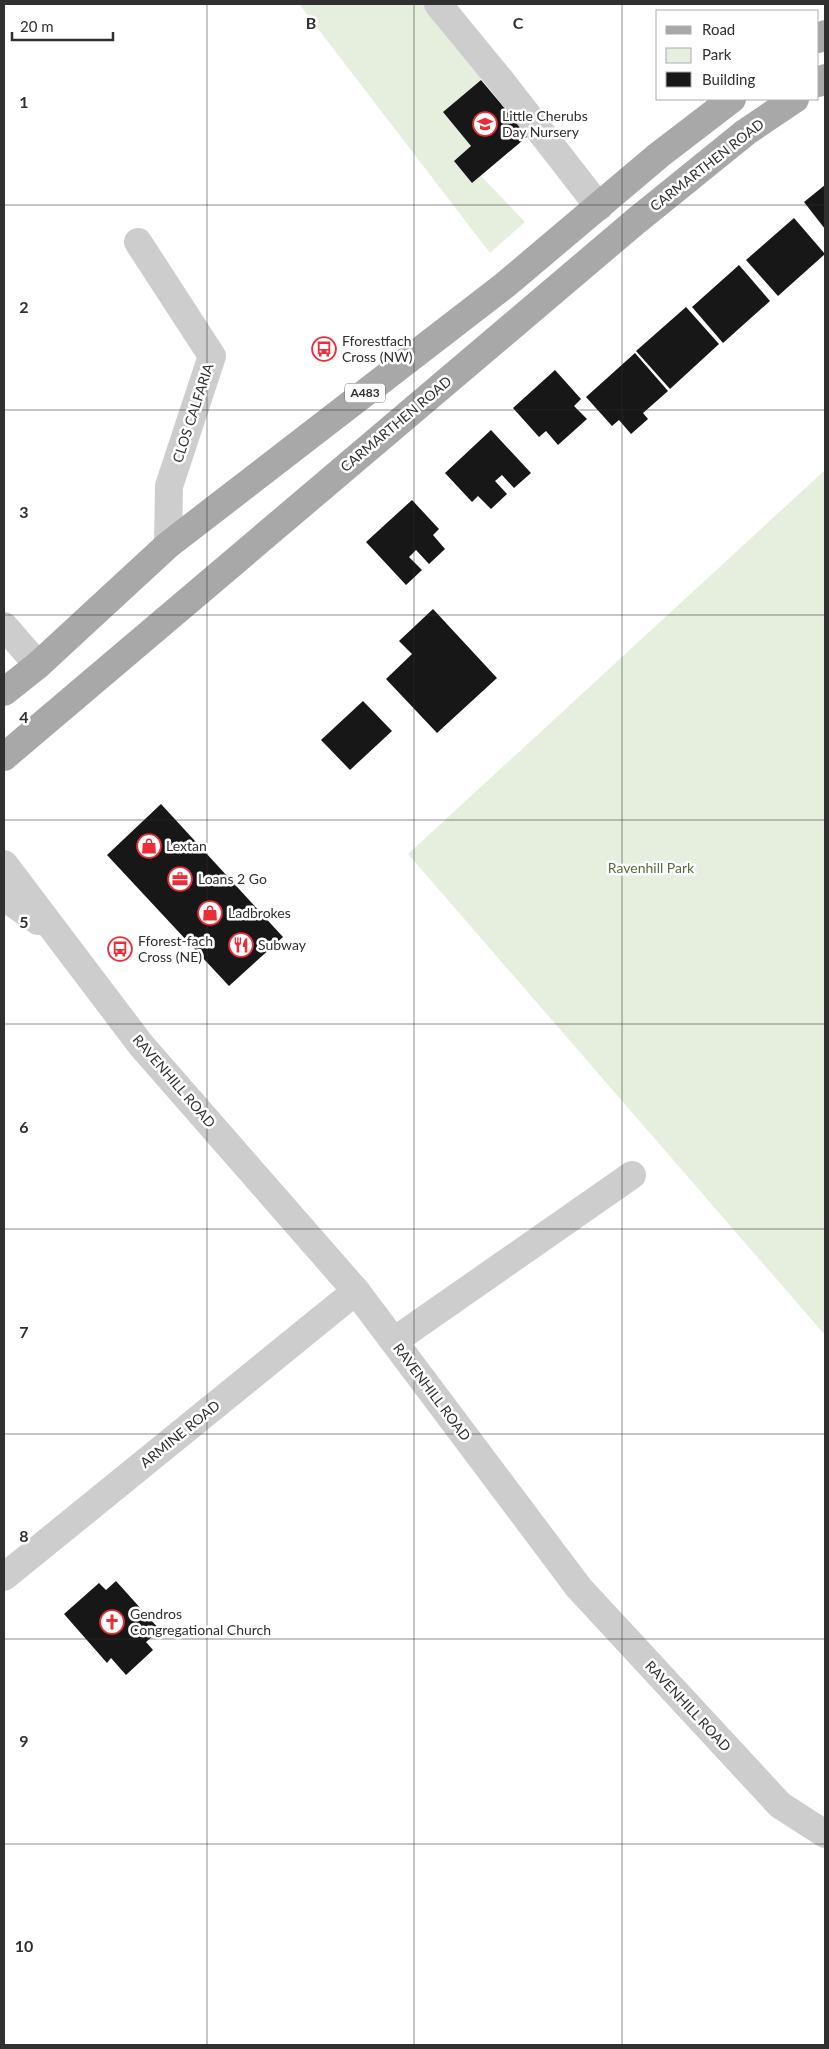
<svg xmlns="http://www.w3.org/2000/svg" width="829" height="2049" font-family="Lato,sans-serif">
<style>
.green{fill:#e6eede}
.building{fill:#171717}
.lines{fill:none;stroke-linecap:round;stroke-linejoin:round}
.minor{stroke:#cdcdcd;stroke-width:28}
.major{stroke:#a8a8a8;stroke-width:28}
.grid{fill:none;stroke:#303030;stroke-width:1;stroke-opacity:0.55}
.labels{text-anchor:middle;stroke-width:5;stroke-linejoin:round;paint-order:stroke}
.shield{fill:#fff;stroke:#6e6e6e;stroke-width:1}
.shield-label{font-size:12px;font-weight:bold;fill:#303030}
.poi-label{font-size:14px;fill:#303030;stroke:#fff;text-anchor:start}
.street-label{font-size:14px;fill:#303030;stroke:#fff}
.park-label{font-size:14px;fill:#526e3b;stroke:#fff}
.grid-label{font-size:16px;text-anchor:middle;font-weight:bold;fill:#303030;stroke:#fff;stroke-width:5;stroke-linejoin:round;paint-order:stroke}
</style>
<rect width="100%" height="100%" fill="#fff"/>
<g class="green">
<polygon points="299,4 426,4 485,76 443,112 471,146 454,161 472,183 481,176 525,222 490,253"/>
<polygon points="825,470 825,1335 408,854"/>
</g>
<g class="building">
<polygon points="481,80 528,136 472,183 454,161 471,146 443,112"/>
<polygon points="825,185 825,229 804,202"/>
<polygon points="794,218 825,254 778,296 746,260"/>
<polygon points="739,265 770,301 723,343 692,307"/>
<polygon points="686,307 719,344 670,389 636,351"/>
<polygon points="635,353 668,391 643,413 648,419 631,434 619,420 612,426 586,397"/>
<polygon points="555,370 581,399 574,406 587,419 558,445 546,431 539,437 513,408"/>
<polygon points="491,430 531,473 514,488 502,475 495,481 507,494 491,509 478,496 472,502 445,473"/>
<polygon points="412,500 439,529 433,535 445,549 429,564 416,550 409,557 422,570 406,585 366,542"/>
<polygon points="433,609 497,678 437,733 386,679 412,654 399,641"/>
<polygon points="363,701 392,731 350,770 321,740"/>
<polygon points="161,804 283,937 229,986 107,855"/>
<polygon points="116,1581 160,1630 146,1642 153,1650 126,1675 111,1658 107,1663 64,1614 99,1583 106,1590"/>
</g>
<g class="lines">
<g class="minor">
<polyline points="438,4 502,82 599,207"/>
<polyline points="138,242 212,356 169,486 168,545"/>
<polyline points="4,626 38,665"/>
<polyline points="4,864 141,1045 356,1291 579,1588 780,1805 825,1834"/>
<polyline points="4,897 38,921"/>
<polyline points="394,1341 632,1175"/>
<polyline points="4,1577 356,1291"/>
</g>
<g class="major">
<polyline points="818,39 825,34"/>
<polyline points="818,83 825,78"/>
<polyline points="4,692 38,665 168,545 505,285 659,155 732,99"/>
<polyline points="4,757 636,221 746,132 795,99"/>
</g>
</g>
<path class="grid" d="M207,4V2045M414,4V2045M622,4V2045M4,205H825M4,410H825M4,615H825M4,820H825M4,1024H825M4,1229H825M4,1434H825M4,1639H825M4,1844H825"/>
<defs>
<g id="school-ring" transform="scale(1.25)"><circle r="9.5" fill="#fff" stroke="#ed2d36" stroke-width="1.5"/><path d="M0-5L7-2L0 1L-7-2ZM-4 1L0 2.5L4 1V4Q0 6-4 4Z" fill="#ed2d36"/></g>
<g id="bus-ring" transform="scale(1.25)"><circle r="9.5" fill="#fff" stroke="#ed2d36" stroke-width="1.5"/><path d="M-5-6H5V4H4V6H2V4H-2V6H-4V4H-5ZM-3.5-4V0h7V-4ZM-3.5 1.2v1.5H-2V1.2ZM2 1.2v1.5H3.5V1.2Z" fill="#ed2d36"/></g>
<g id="shop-ring" transform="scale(1.25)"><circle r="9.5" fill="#fff" stroke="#ed2d36" stroke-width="1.5"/><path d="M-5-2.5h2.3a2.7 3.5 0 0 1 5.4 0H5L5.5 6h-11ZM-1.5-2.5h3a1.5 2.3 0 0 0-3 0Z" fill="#ed2d36"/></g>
<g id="office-ring" transform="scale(1.25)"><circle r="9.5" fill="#fff" stroke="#ed2d36" stroke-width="1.5"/><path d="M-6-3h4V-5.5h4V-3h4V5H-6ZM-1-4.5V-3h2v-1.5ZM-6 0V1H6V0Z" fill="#ed2d36"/></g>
<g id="restaurant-ring" transform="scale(1.25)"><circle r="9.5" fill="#fff" stroke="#ed2d36" stroke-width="1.5"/><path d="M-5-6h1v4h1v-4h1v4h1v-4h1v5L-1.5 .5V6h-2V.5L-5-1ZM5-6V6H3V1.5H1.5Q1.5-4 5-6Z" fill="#ed2d36"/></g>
<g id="church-ring" transform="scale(1.25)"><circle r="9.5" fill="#fff" stroke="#ed2d36" stroke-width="1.5"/><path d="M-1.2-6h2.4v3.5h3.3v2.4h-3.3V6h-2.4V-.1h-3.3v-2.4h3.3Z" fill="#ed2d36"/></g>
</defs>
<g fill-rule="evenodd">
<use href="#school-ring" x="485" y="124"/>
<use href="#bus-ring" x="324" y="349"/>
<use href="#shop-ring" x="149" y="846"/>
<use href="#office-ring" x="180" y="879"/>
<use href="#shop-ring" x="210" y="913"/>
<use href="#restaurant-ring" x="241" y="945"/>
<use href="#bus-ring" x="120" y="949"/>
<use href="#church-ring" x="112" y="1622"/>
</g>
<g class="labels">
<rect class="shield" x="345" y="383.5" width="40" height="19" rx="4"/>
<g class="shield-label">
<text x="365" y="397">A483</text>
</g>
<g class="poi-label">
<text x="502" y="121">Little Cherubs<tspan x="502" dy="16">Day Nursery</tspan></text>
<text x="342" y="346">Fforestfach<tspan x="342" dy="16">Cross (NW)</tspan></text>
<text x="166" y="851">Lextan</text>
<text x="198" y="884">Loans 2 Go</text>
<text x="228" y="918">Ladbrokes</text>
<text x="138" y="946">Fforest-fach<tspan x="138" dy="16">Cross (NE)</tspan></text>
<text x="258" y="950">Subway</text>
<text x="130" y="1619">Gendros<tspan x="130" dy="16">Congregational Church</tspan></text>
</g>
<g class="street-label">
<text transform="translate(707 165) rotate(-38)" y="5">CARMARTHEN ROAD</text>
<text transform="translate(193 413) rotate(-72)" y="5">CLOS CALFARIA</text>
<text transform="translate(396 424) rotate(-40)" y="5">CARMARTHEN ROAD</text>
<text transform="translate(174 1081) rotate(49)" y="5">RAVENHILL ROAD</text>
<text transform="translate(432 1392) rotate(53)" y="5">RAVENHILL ROAD</text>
<text transform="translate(180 1434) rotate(-39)" y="5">ARMINE ROAD</text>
<text transform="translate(688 1706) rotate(47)" y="5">RAVENHILL ROAD</text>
</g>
<g class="park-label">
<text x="651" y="873">Ravenhill Park</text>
</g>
</g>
<g class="grid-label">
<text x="311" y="29">B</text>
<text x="518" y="29">C</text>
<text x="24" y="108">1</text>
<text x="24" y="313">2</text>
<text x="24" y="518">3</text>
<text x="24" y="723">4</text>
<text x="24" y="928">5</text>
<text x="24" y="1133">6</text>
<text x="24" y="1338">7</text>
<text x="24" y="1542">8</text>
<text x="24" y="1747">9</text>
<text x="24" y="1952">10</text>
</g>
<rect width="829" height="2049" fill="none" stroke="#303030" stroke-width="10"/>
<rect x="656" y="10" width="162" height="90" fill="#ffffff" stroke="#acacac"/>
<rect x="666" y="26" width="25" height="8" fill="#a8a8a8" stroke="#acacac"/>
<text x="702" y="35" font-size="15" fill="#303030">Road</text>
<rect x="666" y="48" width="25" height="15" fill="#e6eede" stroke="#acacac"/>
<text x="702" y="60" font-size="15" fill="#303030">Park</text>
<rect x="666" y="72" width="25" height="15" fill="#171717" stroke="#acacac"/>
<text x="702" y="85" font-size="15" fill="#303030">Building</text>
<path d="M12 32v8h101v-8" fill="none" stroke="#303030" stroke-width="2.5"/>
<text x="20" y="32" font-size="15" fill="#303030" stroke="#ffffff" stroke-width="4" paint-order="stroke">20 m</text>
</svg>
